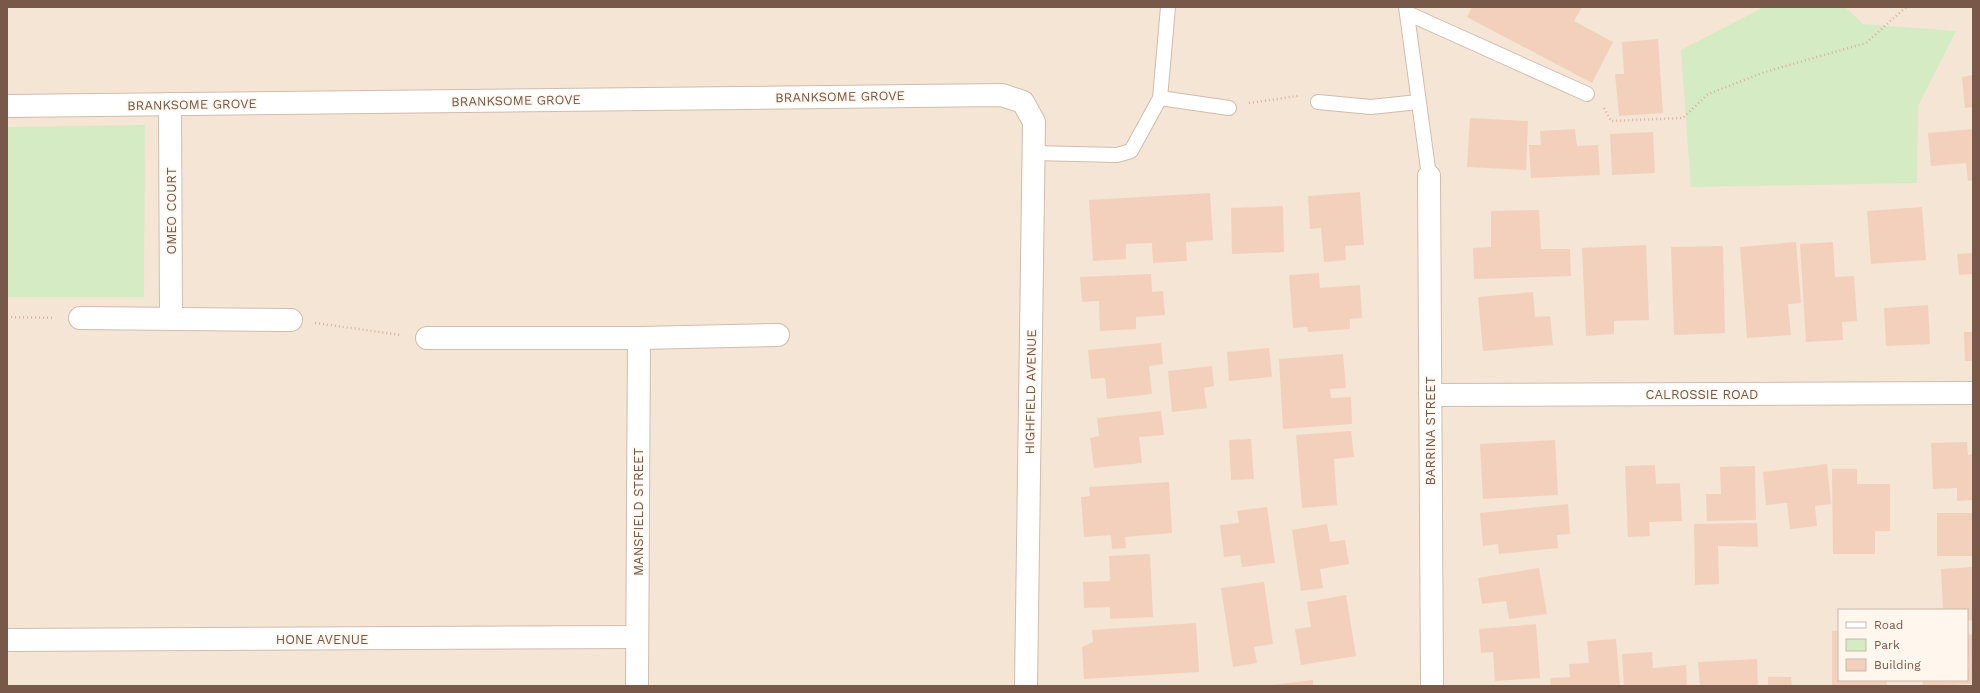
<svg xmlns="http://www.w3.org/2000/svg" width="1980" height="693" font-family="'Work Sans',sans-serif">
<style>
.residential{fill:#f5e5d4;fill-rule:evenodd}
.green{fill:#d5ebc3}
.building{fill:#f3d0bc}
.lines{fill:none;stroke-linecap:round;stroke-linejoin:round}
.lane-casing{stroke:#d1bcae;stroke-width:16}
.street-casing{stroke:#d1bcae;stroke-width:24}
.path{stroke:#d9b39f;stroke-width:2.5;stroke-dasharray:1 3;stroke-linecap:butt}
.lane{stroke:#fff;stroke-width:14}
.street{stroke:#fff;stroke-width:22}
.labels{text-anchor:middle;stroke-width:3;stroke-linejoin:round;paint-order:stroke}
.street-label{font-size:13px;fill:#775849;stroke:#fff7ed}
</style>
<rect width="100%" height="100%" fill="#fdf3e6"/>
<path class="residential" d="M7,7H1973V686H7ZM1839,610H1967V680H1839Z"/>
<g class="green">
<polygon points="1764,7 1845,7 1863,24 1956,31 1918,106 1917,183 1691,187 1681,50"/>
<polygon points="145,125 144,297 7,297 7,127"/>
</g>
<g class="building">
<polygon points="1472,7 1582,7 1574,21 1613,42 1592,83 1467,17"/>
<polygon points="1658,39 1663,113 1619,116 1615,74 1624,74 1622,42"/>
<polygon points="1973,75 1973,107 1965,108 1962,77"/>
<polygon points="1470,118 1528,121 1526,170 1467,167"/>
<polygon points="1575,129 1577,146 1598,145 1600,175 1531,178 1529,145 1541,145 1540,131"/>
<polygon points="1973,129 1973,180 1968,181 1966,163 1931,166 1928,133"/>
<polygon points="1653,132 1655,173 1612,175 1610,134"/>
<polygon points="1360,192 1364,245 1345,246 1346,260 1324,262 1321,228 1310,229 1308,196"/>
<polygon points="1210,193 1213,240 1186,242 1187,261 1153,263 1152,243 1126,244 1126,259 1093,261 1089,200"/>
<polygon points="1283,206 1284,252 1232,254 1231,208"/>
<polygon points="1922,207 1926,260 1871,264 1867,211"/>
<polygon points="1539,210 1541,249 1570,249 1571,276 1474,279 1473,248 1491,247 1491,211"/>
<polygon points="1796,242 1801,303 1788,304 1791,335 1747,338 1740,247"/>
<polygon points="1833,242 1835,277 1854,276 1857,321 1842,322 1843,340 1806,342 1800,244"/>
<polygon points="1646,245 1649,320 1614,321 1614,334 1586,336 1582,248"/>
<polygon points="1723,246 1725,333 1674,335 1671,247"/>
<polygon points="1973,253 1973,274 1959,275 1957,254"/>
<polygon points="1319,273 1320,288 1360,285 1362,318 1350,319 1350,329 1308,332 1307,327 1293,328 1289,275"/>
<polygon points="1151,274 1152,292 1163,291 1165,315 1136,317 1136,329 1100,331 1099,301 1082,302 1080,277"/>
<polygon points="1533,292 1535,317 1550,316 1553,345 1483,351 1478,297"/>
<polygon points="1928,305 1930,344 1886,346 1884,308"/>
<polygon points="1964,332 1973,332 1973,361 1965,361"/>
<polygon points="1161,343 1163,364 1149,366 1152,394 1107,399 1105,378 1091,379 1088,350"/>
<polygon points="1269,348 1272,377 1229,381 1227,352"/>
<polygon points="1343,354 1346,388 1330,389 1331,398 1351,397 1352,424 1283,429 1279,359"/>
<polygon points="1212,366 1214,386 1204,388 1207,408 1172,412 1168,371"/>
<polygon points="1161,411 1164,435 1139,437 1142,463 1094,468 1090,438 1099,436 1097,418"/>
<polygon points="1351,431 1354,457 1334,459 1337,505 1302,508 1296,435"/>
<polygon points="1251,439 1254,479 1231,480 1229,440"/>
<polygon points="1555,440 1558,495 1483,499 1480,444"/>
<polygon points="1967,442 1968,455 1973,454 1973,500 1957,501 1957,488 1933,489 1931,443"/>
<polygon points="1827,464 1831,504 1815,506 1817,526 1790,529 1787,503 1766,505 1763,472"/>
<polygon points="1655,465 1656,484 1680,483 1682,521 1649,522 1650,536 1628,537 1625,466"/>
<polygon points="1755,466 1756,520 1707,521 1706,494 1721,494 1720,467"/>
<polygon points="1832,469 1857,469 1857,484 1890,484 1890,531 1875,531 1875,554 1833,554"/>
<polygon points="1169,482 1172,533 1125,537 1126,548 1112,549 1111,535 1084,537 1081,497 1090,496 1089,487"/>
<polygon points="1568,504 1570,534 1557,535 1558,548 1499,554 1498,544 1483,546 1480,513"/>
<polygon points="1267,507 1275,563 1242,567 1240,555 1224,557 1220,525 1239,523 1237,511"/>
<rect x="1937" y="513" width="36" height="43"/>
<polygon points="1757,523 1758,547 1718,546 1719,584 1695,585 1694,524"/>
<polygon points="1327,524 1330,542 1345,540 1349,564 1320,569 1323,588 1301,591 1292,530"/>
<polygon points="1150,554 1153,617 1110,619 1110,607 1084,608 1083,582 1110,581 1109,556"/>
<polygon points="1973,567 1973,620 1967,621 1967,610 1943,610 1941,569"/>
<polygon points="1539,568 1547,614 1509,619 1506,601 1482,604 1478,578"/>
<polygon points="1264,582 1273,644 1254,647 1257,663 1233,667 1221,588"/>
<polygon points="1346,595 1356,656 1301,665 1295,629 1311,627 1307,602"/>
<polygon points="1196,623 1199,672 1084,679 1082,647 1093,642 1092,630"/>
<polygon points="1536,624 1540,678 1495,681 1493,652 1481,653 1479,629"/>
<polygon points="1832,631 1839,631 1839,680 1887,680 1887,686 1832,686"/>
<polygon points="1973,634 1973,684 1923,686 1922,680 1967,680 1967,669 1969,669 1967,635"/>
<polygon points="1616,639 1620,686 1551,686 1550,678 1570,677 1569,664 1589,663 1587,641"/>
<polygon points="1652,652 1653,668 1686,665 1687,686 1624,686 1622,654"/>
<polygon points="1757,659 1758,686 1700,686 1698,662"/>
<polygon points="1768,677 1791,677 1792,686 1768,686"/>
<polygon points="1313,680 1313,686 1271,686 1271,685"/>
</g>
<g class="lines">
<g class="lane-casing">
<g id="lane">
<polyline points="1406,7 1429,176"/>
<polyline points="1407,13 1587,94"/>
<polyline points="1160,98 1229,108"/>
<polyline points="1318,102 1371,107 1418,102"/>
<polyline points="1033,153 1117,155 1131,151 1160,98 1168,7"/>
</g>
</g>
<g class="street-casing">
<g id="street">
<polyline points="170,104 171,319"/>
<polyline points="7,106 1002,95 1023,102 1034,122 1026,686"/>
<polyline points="1429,176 1432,686"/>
<polyline points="80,318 291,320"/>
<polyline points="427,338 639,338 778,335"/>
<polyline points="1430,395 1973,393"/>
<polyline points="7,640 637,637"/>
<polyline points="637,686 639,338"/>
</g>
</g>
<g class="path">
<polyline points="1249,103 1298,96"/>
<polyline points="1604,108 1611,121 1683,118 1708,94 1765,72 1866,43 1906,7"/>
<polyline points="7,317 54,318"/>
<polyline points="315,323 401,335"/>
</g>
<use href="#lane" class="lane"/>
<use href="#street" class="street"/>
</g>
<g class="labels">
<g class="street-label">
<text transform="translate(840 96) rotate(-1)" y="5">BRANKSOME GROVE</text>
<text transform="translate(516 100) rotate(-1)" y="5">BRANKSOME GROVE</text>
<text transform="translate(192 104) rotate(-1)" y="5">BRANKSOME GROVE</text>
<text transform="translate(171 211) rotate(-90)" y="5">OMEO COURT</text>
<text transform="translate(1030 392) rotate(-89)" y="5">HIGHFIELD AVENUE</text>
<text x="1702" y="399">CALROSSIE ROAD</text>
<text transform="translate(1430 431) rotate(-90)" y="5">BARRINA STREET</text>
<text transform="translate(638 512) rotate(-90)" y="5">MANSFIELD STREET</text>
<text x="322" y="644">HONE AVENUE</text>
</g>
</g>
<rect width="1980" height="693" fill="none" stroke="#775849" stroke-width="16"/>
<rect x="1838" y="609" width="130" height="72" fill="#fff7ed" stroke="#c9b7ab"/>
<rect x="1846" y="622" width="20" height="6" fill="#ffffff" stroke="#c9b7ab"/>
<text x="1874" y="629" font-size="12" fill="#775849">Road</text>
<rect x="1846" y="639" width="20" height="12" fill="#d5ebc3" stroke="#c9b7ab"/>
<text x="1874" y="649" font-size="12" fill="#775849">Park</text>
<rect x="1846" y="659" width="20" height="12" fill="#f3d0bc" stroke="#c9b7ab"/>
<text x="1874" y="669" font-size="12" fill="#775849">Building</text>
</svg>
